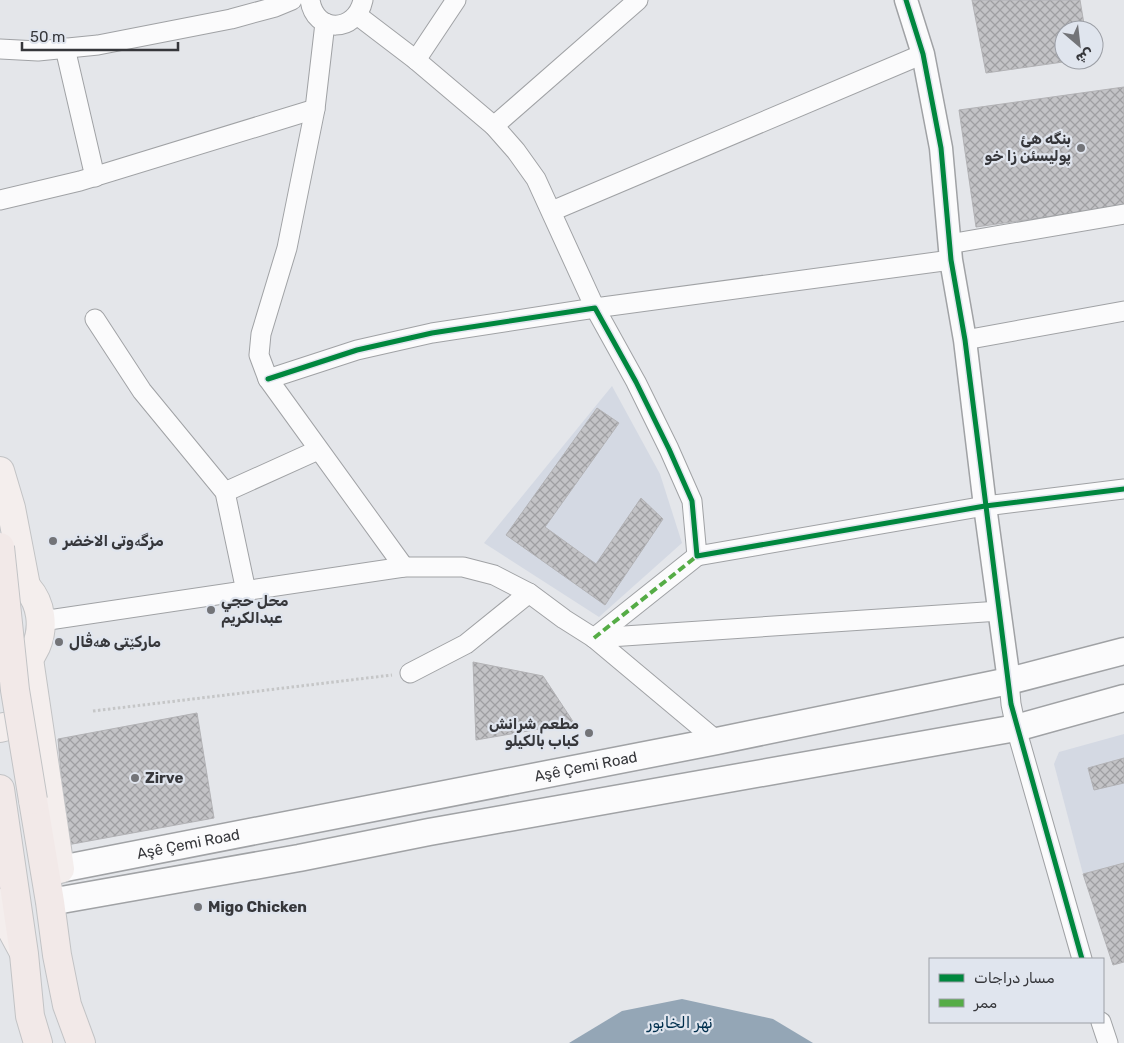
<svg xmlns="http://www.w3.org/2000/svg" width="1124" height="1043" font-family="Rubik,'Noto Naskh Arabic',sans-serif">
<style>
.built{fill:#d4d9e3}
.water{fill:#94a6b6}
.building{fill:url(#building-cross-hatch);stroke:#b2b2b5}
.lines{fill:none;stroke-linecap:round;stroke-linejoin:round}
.minor-casing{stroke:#a0a2a5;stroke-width:21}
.tertiary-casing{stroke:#a0a2a5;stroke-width:25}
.secondary-casing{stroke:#a0a2a5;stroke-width:29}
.primary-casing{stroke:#c2c3c5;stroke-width:30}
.trunk-casing{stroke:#c2c3c5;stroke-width:30}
.path{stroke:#c5c6c7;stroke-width:3;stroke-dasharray:2.5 2.5;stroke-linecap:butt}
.minor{stroke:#fbfbfc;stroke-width:19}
.tertiary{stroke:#fbfbfc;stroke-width:22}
.secondary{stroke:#fbfbfc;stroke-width:26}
.primary{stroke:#f4eeed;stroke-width:28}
.trunk{stroke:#f2e9e8;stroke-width:28}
.trunk-bridge-casing{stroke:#c2c3c5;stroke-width:30;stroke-linecap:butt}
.trunk-bridge{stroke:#f2e9e8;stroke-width:28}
.quiet{stroke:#55ac46;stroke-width:4;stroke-dasharray:8 4;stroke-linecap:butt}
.cycleway-casing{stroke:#e0e5ee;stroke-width:8}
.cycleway{stroke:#00873e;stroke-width:5}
.poi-dot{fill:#737478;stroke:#e0e5ee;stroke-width:2}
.labels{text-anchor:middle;stroke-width:4.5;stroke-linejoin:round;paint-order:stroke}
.poi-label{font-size:15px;font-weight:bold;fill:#36373b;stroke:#e0e5ee;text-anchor:start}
.street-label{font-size:15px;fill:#36373b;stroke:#e0e5ee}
.water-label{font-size:16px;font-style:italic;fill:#002f4d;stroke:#e0e5ee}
</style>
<defs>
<pattern id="building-cross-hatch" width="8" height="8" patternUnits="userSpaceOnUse" patternTransform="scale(1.25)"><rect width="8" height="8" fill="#c3c3c6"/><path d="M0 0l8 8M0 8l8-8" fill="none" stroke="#9f9fa2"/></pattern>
</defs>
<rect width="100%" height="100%" fill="#e4e6ea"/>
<g class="built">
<polygon points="612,386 660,474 682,543 599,617 484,543"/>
<polygon points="1124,734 1124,863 1083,874 1054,764 1059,752"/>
</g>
<polygon class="water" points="682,999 773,1019 813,1043 569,1043 622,1011"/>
<g class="building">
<polygon points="972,0 1080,0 1085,30 1064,30 1064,60 1077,60 986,73"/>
<polygon points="1124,87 1124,206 976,227 959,110"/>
<polygon points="597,408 619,423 545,527 596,564 641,498 663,519 605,605 506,535"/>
<polygon points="473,662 543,676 574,723 476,740"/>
<polygon points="197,713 214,818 67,845 58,739"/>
<polygon points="1124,758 1124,783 1094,790 1088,768"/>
<polygon points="1124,863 1124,962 1113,965 1083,874"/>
</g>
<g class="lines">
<g class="minor-casing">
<g id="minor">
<path d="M310,0C315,34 356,33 363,0"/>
<polyline points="357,15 416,60 494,126 516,151 536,179 595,308 951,260"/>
<polyline points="325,23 315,109 287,248 261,334 259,355 268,379 404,567"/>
<polyline points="65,48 95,177"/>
<polyline points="0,49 38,51 98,45 231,19 275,7 292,0"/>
<polyline points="416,60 456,0"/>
<polyline points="494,126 638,0"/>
<polyline points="0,200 80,181 315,109"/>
<polyline points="552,211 923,54"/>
<polyline points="949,244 1124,214"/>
<polyline points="95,319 142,391 225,492 246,591"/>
<polyline points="965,340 1124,311"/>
<polyline points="268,379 357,350 432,333 595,308 636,382 669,449 692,501 697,556 985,506 1124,489"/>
<polyline points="225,492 318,450"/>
<polyline points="42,621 404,567 463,567 494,575 529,593 564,619 594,638 717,741"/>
<polyline points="594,638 1000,611"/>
<polyline points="594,638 697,556"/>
<polyline points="410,673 466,644 529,593"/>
<polyline points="1009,681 1011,704 1016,728 1082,959"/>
<polyline points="1101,1022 1108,1043"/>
</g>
</g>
<g class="tertiary-casing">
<polyline id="tertiary" points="906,0 923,54 941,148 951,260 965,340 985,506 1009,681"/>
</g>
<g class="secondary-casing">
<g id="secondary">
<path id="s1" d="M45,872L717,741L1009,681L1124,651"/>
<polyline points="50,902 299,858 429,832 1016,728 1124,698"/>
</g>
</g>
<g class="primary-casing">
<g id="primary">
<polyline points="0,471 11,508 26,586"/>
<path d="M0,573C47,581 55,647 15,670"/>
<polyline points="29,659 60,869"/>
<path d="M0,728C15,723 29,726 40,738"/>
<polyline points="0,903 1,910 23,951"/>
</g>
</g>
<g class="trunk-casing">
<g id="trunk">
<polyline points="0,789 24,954 30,1016 38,1043"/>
<polyline points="33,800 50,902 57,955 67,1005 81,1043"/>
</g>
</g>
<polyline class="path" points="93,711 392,675"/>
<use href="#minor" class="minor"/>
<use href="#tertiary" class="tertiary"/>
<use href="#secondary" class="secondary"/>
<use href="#primary" class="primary"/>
<use href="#trunk" class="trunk"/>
<g class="trunk-bridge-casing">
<polyline id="trunk-bridge" points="0,547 15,690 33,800"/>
</g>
<use href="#trunk-bridge" class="trunk-bridge"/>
<polyline class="quiet" points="594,638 697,556"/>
<g class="cycleway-casing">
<g id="cycleway">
<polyline points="906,0 923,54 941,148 951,260 965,340 1011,704 1082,959"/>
<polyline points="268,379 357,350 432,333 595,308 636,382 669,449 692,501 697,556 985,506 1124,489"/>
</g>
</g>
<use href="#cycleway" class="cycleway"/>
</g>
<g class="poi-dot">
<circle cx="1081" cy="148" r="5"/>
<circle cx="53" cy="541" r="5"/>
<circle cx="211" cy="610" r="5"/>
<circle cx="59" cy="642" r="5"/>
<circle cx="589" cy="733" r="5"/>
<circle cx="135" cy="778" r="5"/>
<circle cx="198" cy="907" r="5"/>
</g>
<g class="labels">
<g class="poi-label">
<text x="1071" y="144" text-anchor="end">بنگه هئ<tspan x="1071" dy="17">پوليسئن زا خو</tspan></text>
<text x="63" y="546">مزگەوتی الاخضر</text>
<text x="221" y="606">محل حجي<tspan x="221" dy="17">عبدالكريم</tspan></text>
<text x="69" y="647">مارکێتی هەڤال</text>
<text x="579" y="729" text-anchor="end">مطعم شرانش<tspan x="579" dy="17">كباب بالكيلو</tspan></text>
<text x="145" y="783">Zirve</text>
<text x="208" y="912">Migo Chicken</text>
</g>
<g class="street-label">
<text dy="5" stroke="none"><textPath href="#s1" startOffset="551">Aşê Çemi Road</textPath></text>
<text dy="5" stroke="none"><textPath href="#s1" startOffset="146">Aşê Çemi Road</textPath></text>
</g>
<g class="water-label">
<text x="680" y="1028">نهر الخابور</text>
</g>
</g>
<rect x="929" y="958" width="175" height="65" fill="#e0e5ee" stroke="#9c9fa6"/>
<rect x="939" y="974" width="25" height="8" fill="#00873e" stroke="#9c9fa6"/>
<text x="974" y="983" font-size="15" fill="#36373b">مسار دراجات</text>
<rect x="939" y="999" width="25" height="8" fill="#55ac46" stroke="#9c9fa6"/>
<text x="974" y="1008" font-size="15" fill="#36373b">ممر</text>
<g transform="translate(1079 45) rotate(152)"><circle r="24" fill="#e0e5ee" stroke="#9c9fa6"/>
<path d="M0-4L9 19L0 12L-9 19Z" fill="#737478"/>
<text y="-8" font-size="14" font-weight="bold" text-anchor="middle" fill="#36373b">ش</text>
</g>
<path d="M22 42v8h156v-8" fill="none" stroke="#36373b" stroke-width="2.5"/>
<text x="30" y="42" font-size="15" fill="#36373b" stroke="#e0e5ee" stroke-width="4" paint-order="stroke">50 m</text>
</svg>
